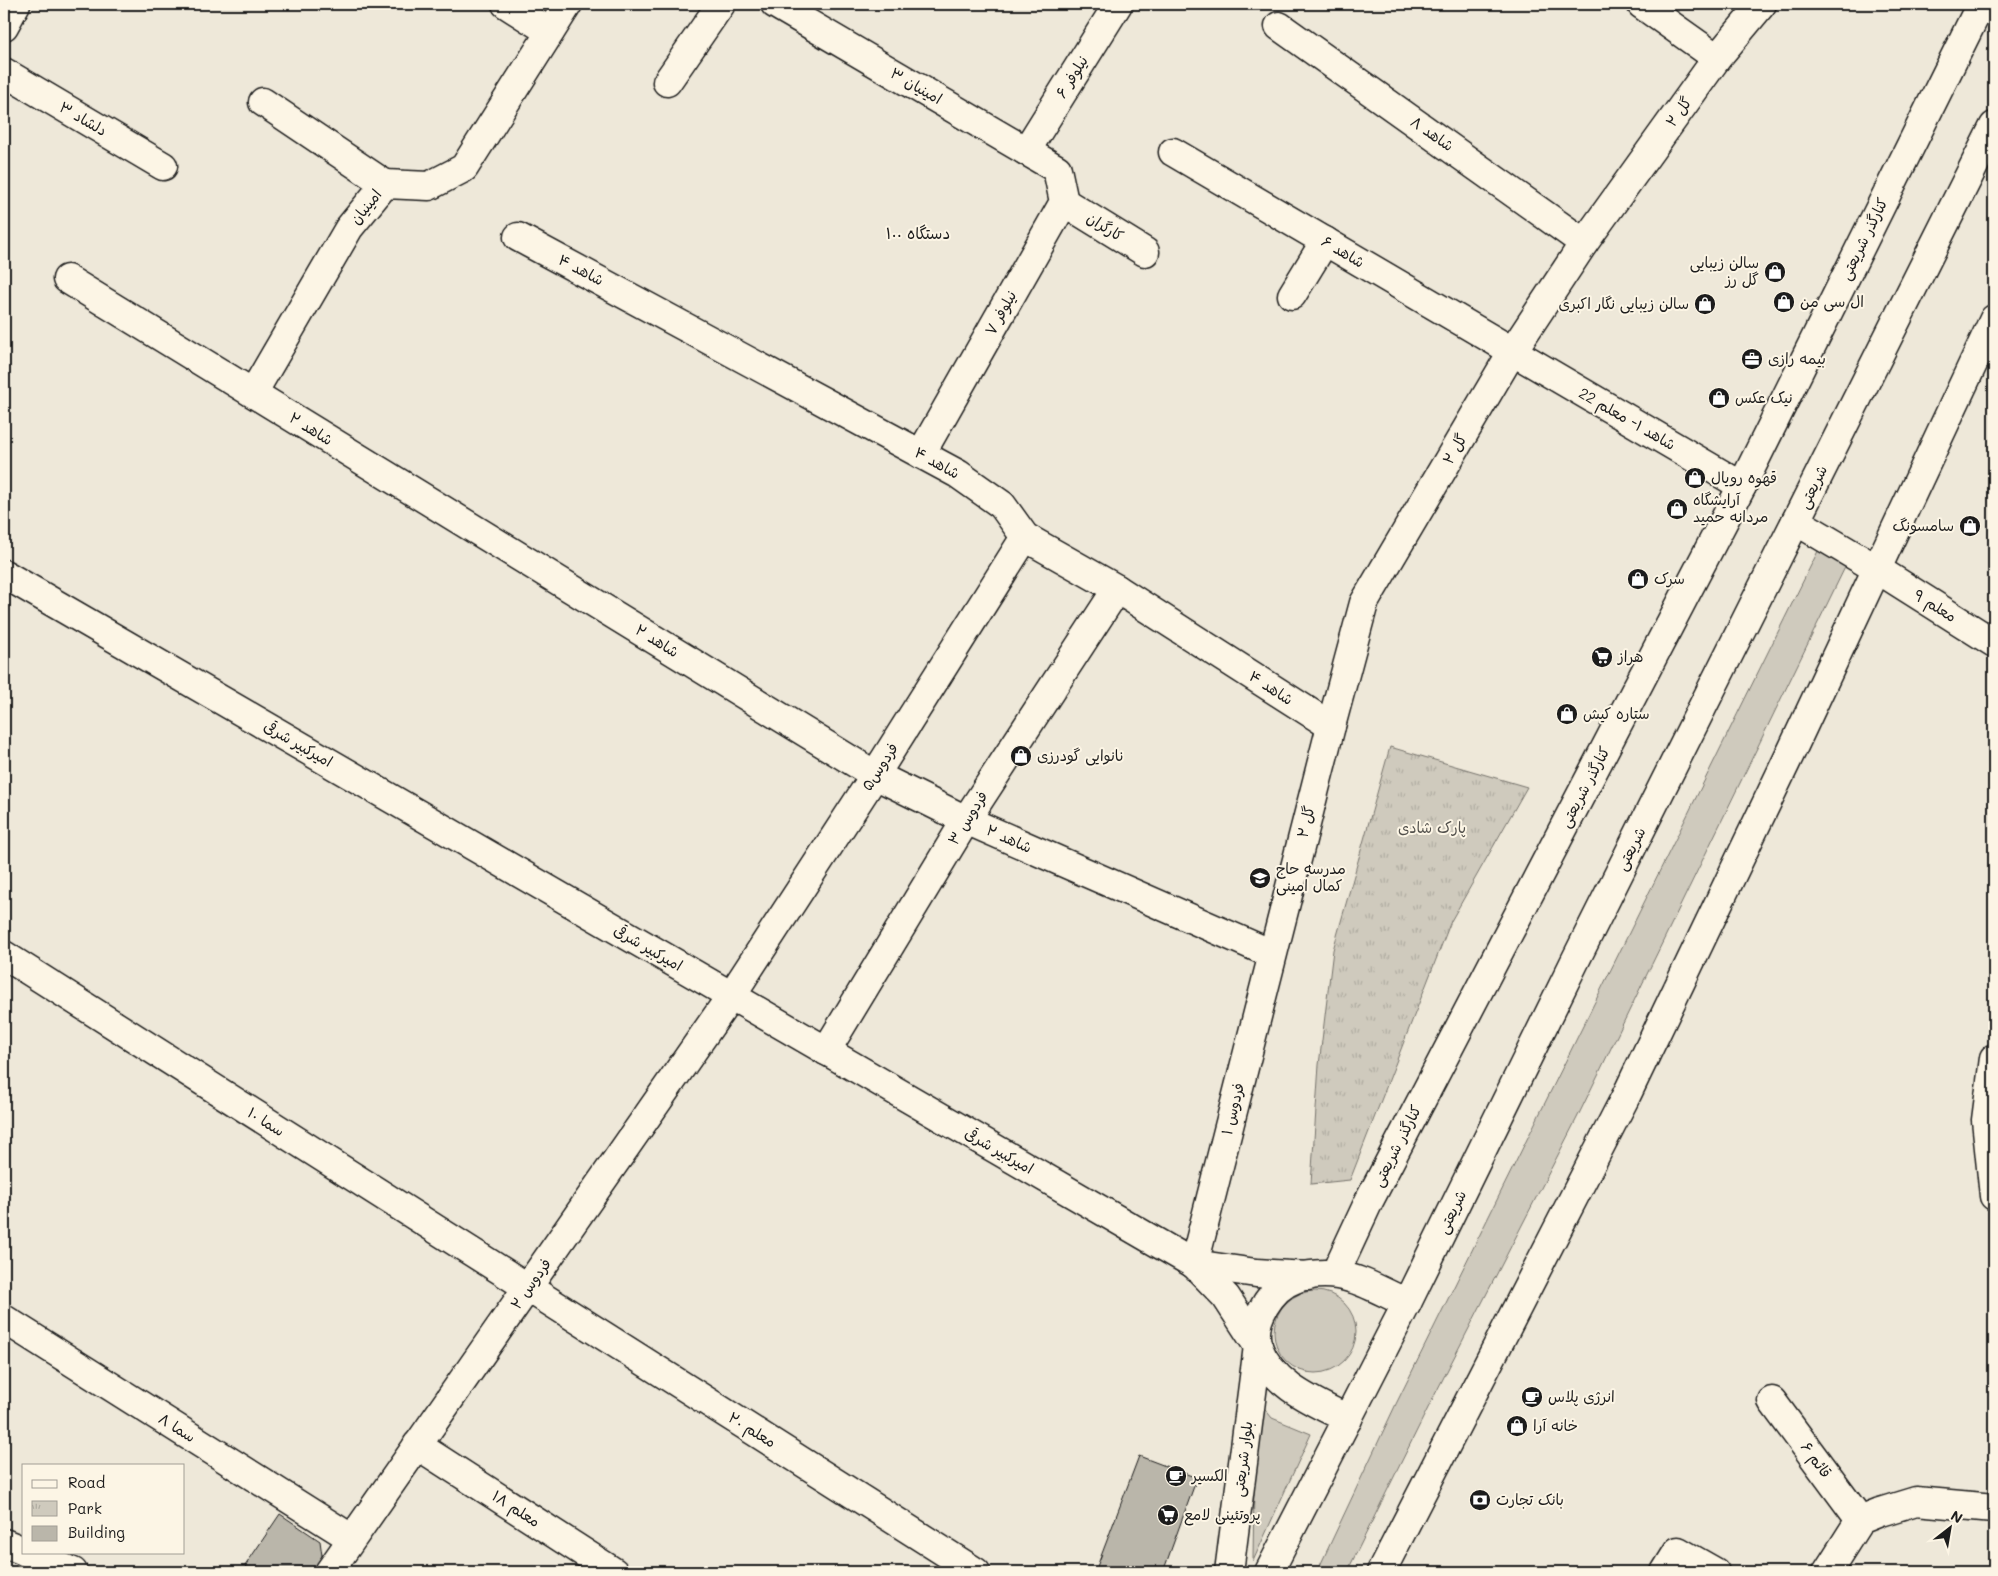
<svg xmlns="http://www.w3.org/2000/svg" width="1998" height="1576" font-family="Mali,'Playpen Sans Arabic',sans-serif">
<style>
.grass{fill:#cfcabd;stroke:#76736c}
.park{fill:url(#park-tufts);stroke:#76736c}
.building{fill:#bab6aa;stroke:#1c1c1c}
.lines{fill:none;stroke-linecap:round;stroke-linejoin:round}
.street-casing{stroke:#1c1c1c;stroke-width:31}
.secondary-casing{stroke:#1c1c1c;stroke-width:31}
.primary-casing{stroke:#1c1c1c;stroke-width:31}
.street{stroke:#fcf5e5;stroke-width:28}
.secondary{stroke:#fcf5e5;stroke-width:28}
.primary{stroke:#fcf5e5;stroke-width:28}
.labels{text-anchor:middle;stroke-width:4;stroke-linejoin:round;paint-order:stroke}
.street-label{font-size:15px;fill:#1c1c1c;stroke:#fcf5e5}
.poi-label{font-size:15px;fill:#1c1c1c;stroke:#fcf5e5;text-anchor:start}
.park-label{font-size:15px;fill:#52504c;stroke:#fcf5e5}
.neighbourhood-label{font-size:16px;fill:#1c1c1c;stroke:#fcf5e5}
</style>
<defs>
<pattern id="park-tufts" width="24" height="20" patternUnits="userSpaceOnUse" patternTransform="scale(1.25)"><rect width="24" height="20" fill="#cfcabd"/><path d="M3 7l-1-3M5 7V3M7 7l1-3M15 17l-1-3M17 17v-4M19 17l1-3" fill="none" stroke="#b1ada2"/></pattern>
</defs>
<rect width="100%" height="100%" fill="#eee8d9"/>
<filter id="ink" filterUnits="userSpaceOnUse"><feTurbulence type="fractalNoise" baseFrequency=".02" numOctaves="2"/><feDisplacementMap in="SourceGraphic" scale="10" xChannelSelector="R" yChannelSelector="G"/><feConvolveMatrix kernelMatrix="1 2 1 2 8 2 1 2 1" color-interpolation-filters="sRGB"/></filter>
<g filter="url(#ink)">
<g class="grass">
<polygon points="1822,543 1850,557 1577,1118 1428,1408 1347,1572 1317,1572 1396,1404"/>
<circle cx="1315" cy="1332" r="41"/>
<polygon points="1260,1403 1272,1418 1311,1434 1253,1561 1255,1411"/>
</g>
<polygon class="park" points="1390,747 1527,787 1451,921 1350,1180 1311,1184 1319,1065 1333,950"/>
<g class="building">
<polygon points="1139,1456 1197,1478 1163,1572 1095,1572"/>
<polygon points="280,1514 320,1541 323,1563 317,1572 254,1572 245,1566"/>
</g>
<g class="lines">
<g class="street-casing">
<g id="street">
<polyline points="506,4 550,32"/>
<polyline points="775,4 1057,169 1064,202 921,454"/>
<polyline points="1641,4 1717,58"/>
<polyline points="4,26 16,4"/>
<polyline points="1279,26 1584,243"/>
<polyline points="4,72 163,166"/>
<polyline points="667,82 721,4"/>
<polyline points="263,102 385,184"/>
<polyline points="1026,151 1118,4"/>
<polyline points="1173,152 1742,486"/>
<polyline points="1064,202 1145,252"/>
<polyline points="518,237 958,474 1002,505 1025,537 1117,589 1331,726"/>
<polyline points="67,279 875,775 966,820 1272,954"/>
<polyline points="1292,295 1325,241"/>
<polyline points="253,393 349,228 385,184 429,186 464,168 568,4"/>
<polyline points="1877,569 1994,643"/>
<polyline points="4,955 976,1572"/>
<polyline points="826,1051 966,820 1117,589"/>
<polyline points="1994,1058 1986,1120 1994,1196"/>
<polyline points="1194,1264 1331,726 1364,603 1512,352 1584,243 1717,58 1762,4"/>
<polyline points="4,1319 351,1538"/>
<polyline points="1772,1401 1860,1520"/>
<polyline points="417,1445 614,1572"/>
<polyline points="4,1543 24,1551"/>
<polyline points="26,1552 73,1572"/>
<polyline points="329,1572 731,996 875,775 1025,537"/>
<polyline points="1665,1572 1678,1551 1715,1572"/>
<polyline points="1827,1572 1860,1520 1880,1512 1916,1501 1994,1508"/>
</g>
</g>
<g class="secondary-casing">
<g id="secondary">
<polyline points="4,574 1194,1264 1256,1273 1308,1276"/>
<polyline points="1194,1264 1226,1297 1258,1346"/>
</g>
</g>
<g class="primary-casing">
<g id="primary">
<polyline points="1796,521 1877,569"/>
<polyline points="1335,1274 1369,1201 1742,486 1981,4"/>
<path d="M1348,1419C1314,1402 1273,1386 1258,1347C1249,1321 1272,1287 1295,1279C1307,1274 1325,1273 1337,1275C1362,1279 1384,1293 1407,1303"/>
<polyline points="1229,1572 1258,1346"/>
<polyline points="1269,1572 1407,1303 1575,961 1994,126"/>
<polyline points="1381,1572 1627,1094 1791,752 1994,319"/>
</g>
</g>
<use href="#street" class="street"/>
<use href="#secondary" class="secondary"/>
<use href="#primary" class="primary"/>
</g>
</g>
<defs>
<g id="shop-disc" transform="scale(1.125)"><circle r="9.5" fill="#1c1c1c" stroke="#fcf5e5"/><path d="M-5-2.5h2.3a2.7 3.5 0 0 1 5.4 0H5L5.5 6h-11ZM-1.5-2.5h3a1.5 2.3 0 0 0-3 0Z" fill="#fff"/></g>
<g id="office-disc" transform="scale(1.125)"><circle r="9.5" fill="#1c1c1c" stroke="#fcf5e5"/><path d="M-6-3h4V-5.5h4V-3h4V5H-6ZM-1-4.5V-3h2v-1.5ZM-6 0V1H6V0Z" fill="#fff"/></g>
<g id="supermarket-disc" transform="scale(1.125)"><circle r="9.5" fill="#1c1c1c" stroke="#fcf5e5"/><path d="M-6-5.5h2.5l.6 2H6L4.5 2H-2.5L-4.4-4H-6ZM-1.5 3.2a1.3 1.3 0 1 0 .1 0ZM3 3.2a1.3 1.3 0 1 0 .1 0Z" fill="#fff"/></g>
<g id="school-disc" transform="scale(1.125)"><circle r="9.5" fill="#1c1c1c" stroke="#fcf5e5"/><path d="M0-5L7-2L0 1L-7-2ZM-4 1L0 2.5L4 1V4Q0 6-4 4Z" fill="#fff"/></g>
<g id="cafe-disc" transform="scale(1.125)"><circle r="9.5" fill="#1c1c1c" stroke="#fcf5e5"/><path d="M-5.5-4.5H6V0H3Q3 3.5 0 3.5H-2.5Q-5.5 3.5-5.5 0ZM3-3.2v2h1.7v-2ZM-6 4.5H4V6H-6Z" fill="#fff"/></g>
<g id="bank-disc" transform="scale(1.125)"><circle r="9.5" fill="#1c1c1c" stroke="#fcf5e5"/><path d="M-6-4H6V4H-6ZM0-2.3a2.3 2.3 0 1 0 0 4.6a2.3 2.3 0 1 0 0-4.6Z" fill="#fff"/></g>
</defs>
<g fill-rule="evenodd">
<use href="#shop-disc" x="1775" y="272"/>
<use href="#shop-disc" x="1784" y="302"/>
<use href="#shop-disc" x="1705" y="304"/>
<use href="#office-disc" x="1752" y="359"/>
<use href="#shop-disc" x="1719" y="398"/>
<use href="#shop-disc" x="1695" y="478"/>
<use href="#shop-disc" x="1677" y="509"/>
<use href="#shop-disc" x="1970" y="526"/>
<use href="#shop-disc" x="1638" y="579"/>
<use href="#supermarket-disc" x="1602" y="657"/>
<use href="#shop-disc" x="1567" y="714"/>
<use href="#shop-disc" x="1021" y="756"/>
<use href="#school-disc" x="1260" y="878"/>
<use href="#cafe-disc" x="1532" y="1397"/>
<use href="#shop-disc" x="1517" y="1426"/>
<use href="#cafe-disc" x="1176" y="1476"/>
<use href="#bank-disc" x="1480" y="1500"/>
<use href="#supermarket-disc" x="1168" y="1515"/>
</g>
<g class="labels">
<g class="street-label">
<text transform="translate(1072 77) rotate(-58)" y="5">نیلوفر ۶</text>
<text transform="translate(916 86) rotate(30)" y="5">امینیان ۳</text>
<text transform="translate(1679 112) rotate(-54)" y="5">گل ۲</text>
<text transform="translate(83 119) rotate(30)" y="5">دلشاد ۳</text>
<text transform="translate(1432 134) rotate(35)" y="5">شاهد ۸</text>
<text transform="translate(366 207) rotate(-51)" y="5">امینیان</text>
<text transform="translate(1105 227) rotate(32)" y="5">کارگران</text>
<text transform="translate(1864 239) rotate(-64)" y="5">کنارگذر شریعتی</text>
<text transform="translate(1343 252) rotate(31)" y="5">شاهد ۶</text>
<text transform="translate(581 270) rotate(28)" y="5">شاهد ۴</text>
<text transform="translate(1001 313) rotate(-61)" y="5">نیلوفر ۷</text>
<text transform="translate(1627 419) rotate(30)" y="5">شاهد ۱- معلم 22</text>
<text transform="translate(311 429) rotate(32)" y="5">شاهد ۲</text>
<text transform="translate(1455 449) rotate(-60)" y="5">گل ۲</text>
<text transform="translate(937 463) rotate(29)" y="5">شاهد ۴</text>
<text transform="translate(1813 487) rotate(-64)" y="5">شریعتی</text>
<text transform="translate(1935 606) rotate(32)" y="5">معلم ۹</text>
<text transform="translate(657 641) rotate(32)" y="5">شاهد ۲</text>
<text transform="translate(1271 688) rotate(33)" y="5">شاهد ۴</text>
<text transform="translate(298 744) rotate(30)" y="5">امیرکبیر شرقی</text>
<text transform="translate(880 767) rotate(-57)" y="5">فردوس۵</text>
<text transform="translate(1585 787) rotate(-62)" y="5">کنارگذر شریعتی</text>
<text transform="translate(968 818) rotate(-58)" y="5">فردوس ۳</text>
<text transform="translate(1306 822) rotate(-76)" y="5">گل ۲</text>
<text transform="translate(1009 839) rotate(24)" y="5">شاهد ۲</text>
<text transform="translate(1631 849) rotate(-63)" y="5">شریعتی</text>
<text transform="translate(648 948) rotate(30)" y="5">امیرکبیر شرقی</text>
<text transform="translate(1233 1109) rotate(-76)" y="5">فردوس ۱</text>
<text transform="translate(266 1122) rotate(32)" y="5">سما ۱۰</text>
<text transform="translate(1397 1146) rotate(-63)" y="5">کنارگذر شریعتی</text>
<text transform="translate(999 1151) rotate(30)" y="5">امیرکبیر شرقی</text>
<text transform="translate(1452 1212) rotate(-64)" y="5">شریعتی</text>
<text transform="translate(531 1284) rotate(-55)" y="5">فردوس ۲</text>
<text transform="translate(177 1428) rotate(32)" y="5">سما ۸</text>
<text transform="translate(752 1430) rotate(32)" y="5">معلم ۲۰</text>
<text transform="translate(1243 1459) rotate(-83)" y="5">بلوار شریعتی</text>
<text transform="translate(1816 1460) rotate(54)" y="5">قائم ۶</text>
<text transform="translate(516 1509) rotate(33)" y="5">معلم ۱۸</text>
</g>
<g class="poi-label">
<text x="1759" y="268" text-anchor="end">سالن زیبایی<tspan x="1759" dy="17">گل رز</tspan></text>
<text x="1800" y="307">ال سی من</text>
<text x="1689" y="309" text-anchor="end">سالن زیبایی نگار اکبری</text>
<text x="1768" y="364">بیمه رازی</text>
<text x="1735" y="403">نیک عکس</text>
<text x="1711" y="483">قهوه رویال</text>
<text x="1693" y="505">آرایشگاه<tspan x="1693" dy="17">مردانه حمید</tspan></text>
<text x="1954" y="531" text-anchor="end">سامسونگ</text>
<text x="1654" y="584">سرک</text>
<text x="1618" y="662">هراز</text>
<text x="1583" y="719">ستاره کیش</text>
<text x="1037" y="761">نانوایی گودرزی</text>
<text x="1276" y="874">مدرسه حاج<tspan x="1276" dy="17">کمال امینی</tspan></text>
<text x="1548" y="1402">انرژی پلاس</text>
<text x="1533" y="1431">خانه آرا</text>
<text x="1192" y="1481">الکسیر</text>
<text x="1496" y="1505">بانک تجارت</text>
<text x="1184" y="1520">پروتئینی لامع</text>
</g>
<g class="park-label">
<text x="1432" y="833">پارک شادی</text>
</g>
<g class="neighbourhood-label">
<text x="918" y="239">۱۰۰ دستگاه</text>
</g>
</g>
<rect width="1998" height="1576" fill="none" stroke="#fcf5e5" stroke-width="20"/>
<rect x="10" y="10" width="1978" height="1556" fill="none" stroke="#1c1c1c" stroke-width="2" filter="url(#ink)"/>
<rect x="22" y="1464" width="162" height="90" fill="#fcf5e5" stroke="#a29e95"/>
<rect x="32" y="1480" width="25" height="8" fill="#fcf5e5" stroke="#a29e95"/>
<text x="68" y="1488" font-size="15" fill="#1c1c1c">Road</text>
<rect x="32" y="1501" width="25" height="15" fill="url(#park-tufts)" stroke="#a29e95"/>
<text x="68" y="1514" font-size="15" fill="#1c1c1c">Park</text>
<rect x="32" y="1526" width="25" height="15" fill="#bab6aa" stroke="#a29e95"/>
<text x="68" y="1538" font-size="15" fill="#1c1c1c">Building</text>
<g transform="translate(1950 1528) rotate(31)" stroke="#fcf5e5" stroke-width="4" paint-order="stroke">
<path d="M0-4L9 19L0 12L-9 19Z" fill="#1c1c1c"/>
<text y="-8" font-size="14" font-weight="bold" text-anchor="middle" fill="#1c1c1c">N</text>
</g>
</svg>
